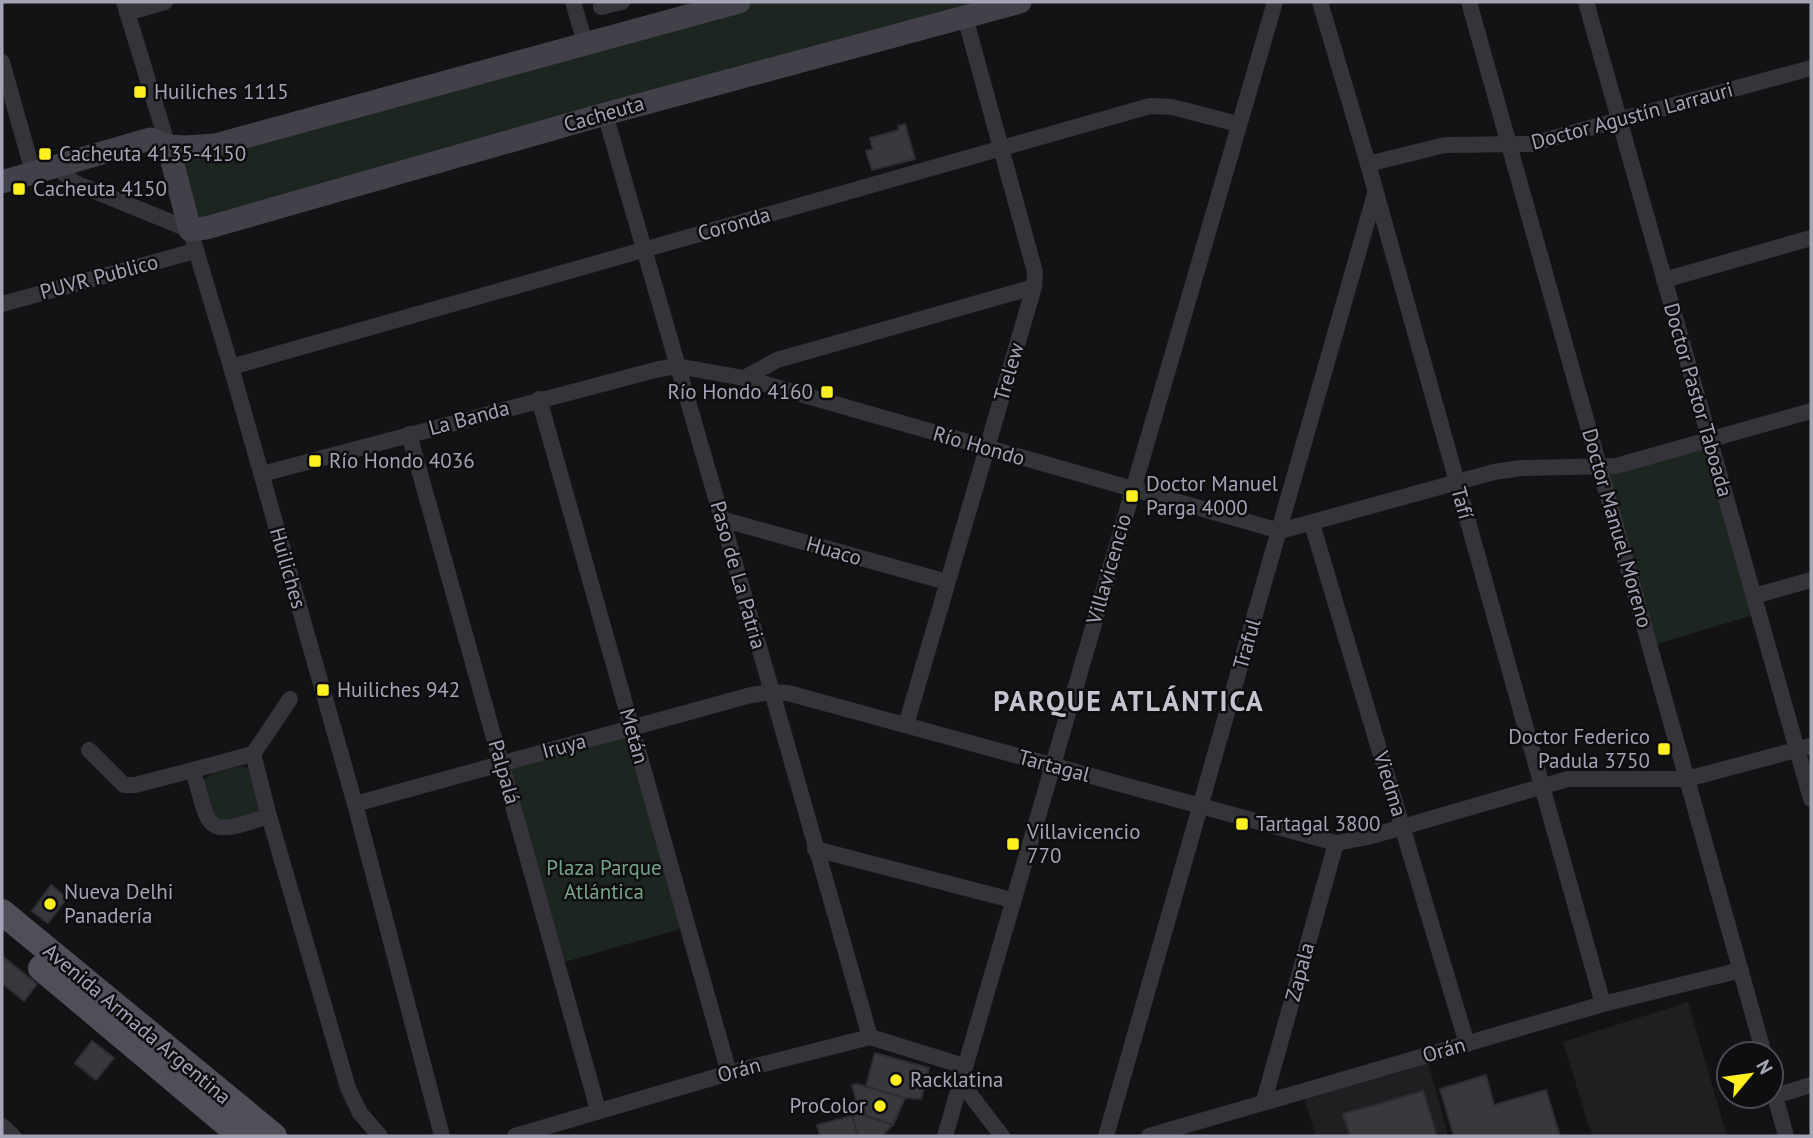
<svg xmlns="http://www.w3.org/2000/svg" width="1813" height="1138" font-family="'PT Sans',sans-serif">
<style>
.built{fill:#1f1f22}
.green{fill:#1d2520}
.building{fill:#38383d;stroke:#2e2d31;stroke-width:2}
.lines{fill:none;stroke-linecap:round;stroke-linejoin:round}
.street{stroke:#34343a;stroke-width:16}
.secondary{stroke:#42414a;stroke-width:23}
.primary{stroke:#504f59;stroke-width:26}
.poi-dot{fill:#fff021;stroke:#0e0e10;stroke-width:2.5}
.labels{text-anchor:middle;stroke-width:5;stroke-linejoin:round;paint-order:stroke}
.poi-label{font-size:21px;fill:#a3a4b6;stroke:#0e0e10;text-anchor:start}
.street-label{font-size:21px;fill:#a3a4b6;stroke:#0e0e10}
.park-label{font-size:21px;fill:#79a387;stroke:#0e0e10}
.district-label{font-size:28px;font-weight:bold;letter-spacing:2px;fill:#c5c5d2;stroke:#0e0e10}
</style>
<rect width="100%" height="100%" fill="#131315"/>
<g class="built">
<polygon points="1688,1002 1727,1136 1592,1136 1563,1042"/>
<polygon points="1428,1062 1448,1136 1316,1136 1303,1095"/>
</g>
<g class="green">
<polygon points="739,2 1020,2 190,230 168,146"/>
<polygon points="1706,446 1753,615 1657,644 1607,475"/>
<polygon points="629,735 684,928 561,963 506,766"/>
<path d="M239,767H246L250,773L261,808L256,813L221,822L214,818C199,777 195,776 239,767Z"/>
</g>
<g class="building">
<polygon points="905,124 915,159 872,170 866,151 873,149 870,138 899,130 898,126"/>
<polygon points="51,885 67,898 48,923 32,911"/>
<polygon points="3,957 37,984 24,1001 2,983"/>
<polygon points="92,1041 114,1058 96,1080 75,1063"/>
<polygon points="875,1053 929,1068 921,1099 905,1098 866,1086"/>
<polygon points="1486,1075 1494,1105 1546,1090 1560,1136 1454,1136 1440,1089"/>
<polygon points="857,1084 905,1098 893,1125 860,1114 852,1085"/>
<polygon points="1423,1091 1437,1136 1350,1136 1343,1114"/>
<polygon points="860,1114 893,1125 882,1136 858,1136 852,1116"/>
<polygon points="852,1116 858,1136 820,1136 817,1125"/>
</g>
<g class="lines">
<g class="street">
<polyline points="124,2 168,146"/>
<polyline points="573,2 585,43"/>
<polyline points="1320,2 1368,164 1603,1004"/>
<polyline points="1469,2 1764,1054"/>
<polyline points="1586,2 1811,799"/>
<polyline points="601,7 622,2"/>
<polyline points="127,13 165,2"/>
<polyline points="2,62 33,172"/>
<polyline points="605,114 772,692 870,1037"/>
<polyline points="1368,164 1445,145 1531,144 1811,68"/>
<polyline points="55,166 75,183 190,230 231,367 355,804 442,1136"/>
<polyline points="1664,280 1811,238"/>
<polyline points="2,304 195,251"/>
<polyline points="231,367 1150,106 1172,107 1238,124"/>
<polyline points="744,378 777,360 1034,287"/>
<polyline points="539,399 729,1073"/>
<polyline points="409,434 598,1110"/>
<polyline points="262,474 659,369 677,366 744,378 1280,531 1494,472 1521,468 1616,466 1811,411"/>
<polyline points="721,519 947,582"/>
<polyline points="1312,524 1467,1044"/>
<polyline points="1754,596 1811,580"/>
<polyline points="906,725 1034,287 1035,272 965,17"/>
<path d="M89,750L124,785H135L193,770C211,833 204,837 269,816L348,1088L360,1113L380,1136"/>
<polyline points="253,754 290,699"/>
<polyline points="193,770 253,754 269,816"/>
<polyline points="355,804 751,695 772,692 788,693 1336,843 1368,837 1568,779 1687,779 1811,746"/>
<polyline points="815,849 1012,900"/>
<polyline points="960,1081 1002,1136"/>
<polyline points="1771,1081 1786,1136"/>
<polyline points="1775,1096 1811,1085"/>
<polyline points="1264,1101 1336,843"/>
<polyline points="2,1126 13,1136"/>
<polyline points="515,1136 729,1073 870,1037 964,1066"/>
<polyline points="945,1136 1275,2"/>
<polyline points="1106,1136 1375,194"/>
<polyline points="1149,1136 1603,1004 1741,970"/>
</g>
<g class="secondary">
<polyline points="168,146 190,230 206,228 605,114 1020,2"/>
<polyline points="2,182 150,139 168,146 186,147 215,145 739,2"/>
</g>
<g class="primary">
<polyline points="2,912 274,1136"/>
<polyline points="41,968 241,1136"/>
</g>
</g>
<g class="poi-dot">
<rect x="133" y="85" width="14" height="14" rx="3.5"/>
<rect x="38" y="147" width="14" height="14" rx="3.5"/>
<rect x="12" y="182" width="14" height="14" rx="3.5"/>
<rect x="820" y="385" width="14" height="14" rx="3.5"/>
<rect x="308" y="454" width="14" height="14" rx="3.5"/>
<rect x="1125" y="489" width="14" height="14" rx="3.5"/>
<rect x="316" y="683" width="14" height="14" rx="3.5"/>
<rect x="1657" y="742" width="14" height="14" rx="3.5"/>
<rect x="1235" y="817" width="14" height="14" rx="3.5"/>
<rect x="1006" y="837" width="14" height="14" rx="3.5"/>
<circle cx="50" cy="904" r="7"/>
<circle cx="896" cy="1080" r="7"/>
<circle cx="880" cy="1106" r="7"/>
</g>
<g class="labels">
<g class="poi-label">
<text x="154" y="99">Huiliches 1115</text>
<text x="59" y="161">Cacheuta 4135-4150</text>
<text x="33" y="196">Cacheuta 4150</text>
<text x="813" y="399" text-anchor="end">Río Hondo 4160</text>
<text x="329" y="468">Río Hondo 4036</text>
<text x="1146" y="491">Doctor Manuel<tspan x="1146" dy="24">Parga 4000</tspan></text>
<text x="337" y="697">Huiliches 942</text>
<text x="1650" y="744" text-anchor="end">Doctor Federico<tspan x="1650" dy="24">Padula 3750</tspan></text>
<text x="1256" y="831">Tartagal 3800</text>
<text x="1027" y="839">Villavicencio<tspan x="1027" dy="24">770</tspan></text>
<text x="64" y="899">Nueva Delhi<tspan x="64" dy="24">Panadería</tspan></text>
<text x="910" y="1087">Racklatina</text>
<text x="866" y="1113" text-anchor="end">ProColor</text>
</g>
<g class="street-label">
<text transform="translate(604 114) rotate(-16)" y="7">Cacheuta</text>
<text transform="translate(1632 116) rotate(-15)" y="7">Doctor Agustín Larrauri</text>
<text transform="translate(734 224) rotate(-16)" y="7">Coronda</text>
<text transform="translate(99 277) rotate(-15)" y="7">PUVR Publico</text>
<text transform="translate(1009 372) rotate(-74)" y="7">Trelew</text>
<text transform="translate(1698 400) rotate(74)" y="7">Doctor Pastor Taboada</text>
<text transform="translate(469 418) rotate(-15)" y="7">La Banda</text>
<text transform="translate(979 446) rotate(16)" y="7">Río Hondo</text>
<text transform="translate(1462 503) rotate(75)" y="7">Tafí</text>
<text transform="translate(1617 528) rotate(74)" y="7">Doctor Manuel Moreno</text>
<text transform="translate(834 551) rotate(16)" y="7">Huaco</text>
<text transform="translate(288 568) rotate(74)" y="7">Huiliches</text>
<text transform="translate(1109 569) rotate(-74)" y="7">Villavicencio</text>
<text transform="translate(738 575) rotate(74)" y="7">Paso de La Patria</text>
<text transform="translate(1247 644) rotate(-74)" y="7">Traful</text>
<text transform="translate(634 736) rotate(74)" y="7">Metán</text>
<text transform="translate(564 746) rotate(-15)" y="7">Iruya</text>
<text transform="translate(1054 766) rotate(15)" y="7">Tartagal</text>
<text transform="translate(504 772) rotate(74)" y="7">Palpalá</text>
<text transform="translate(1390 784) rotate(73)" y="7">Viedma</text>
<text transform="translate(1300 972) rotate(-75)" y="7">Zapala</text>
<text transform="translate(137 1024) rotate(40)" y="7">Avenida Armada Argentina</text>
<text transform="translate(1444 1050) rotate(-16)" y="7">Orán</text>
<text transform="translate(739 1070) rotate(-15)" y="7">Orán</text>
</g>
<g class="park-label">
<text x="604" y="875">Plaza Parque<tspan x="604" dy="24">Atlántica</tspan></text>
</g>
<g class="district-label">
<text x="1129" y="711">PARQUE ATLÁNTICA</text>
</g>
</g>
<rect width="1813" height="1138" fill="none" stroke="#a3a4b6" stroke-width="7"/>
<g transform="translate(1750 1075) rotate(61)"><circle r="33" fill="#0e0e10" stroke="#4a4a52" stroke-width="2"/>
<path d="M0-5L12 26L0 18L-12 26Z" fill="#fff021"/>
<text y="-10" font-size="19" font-weight="bold" text-anchor="middle" fill="#a3a4b6">N</text>
</g>
</svg>
